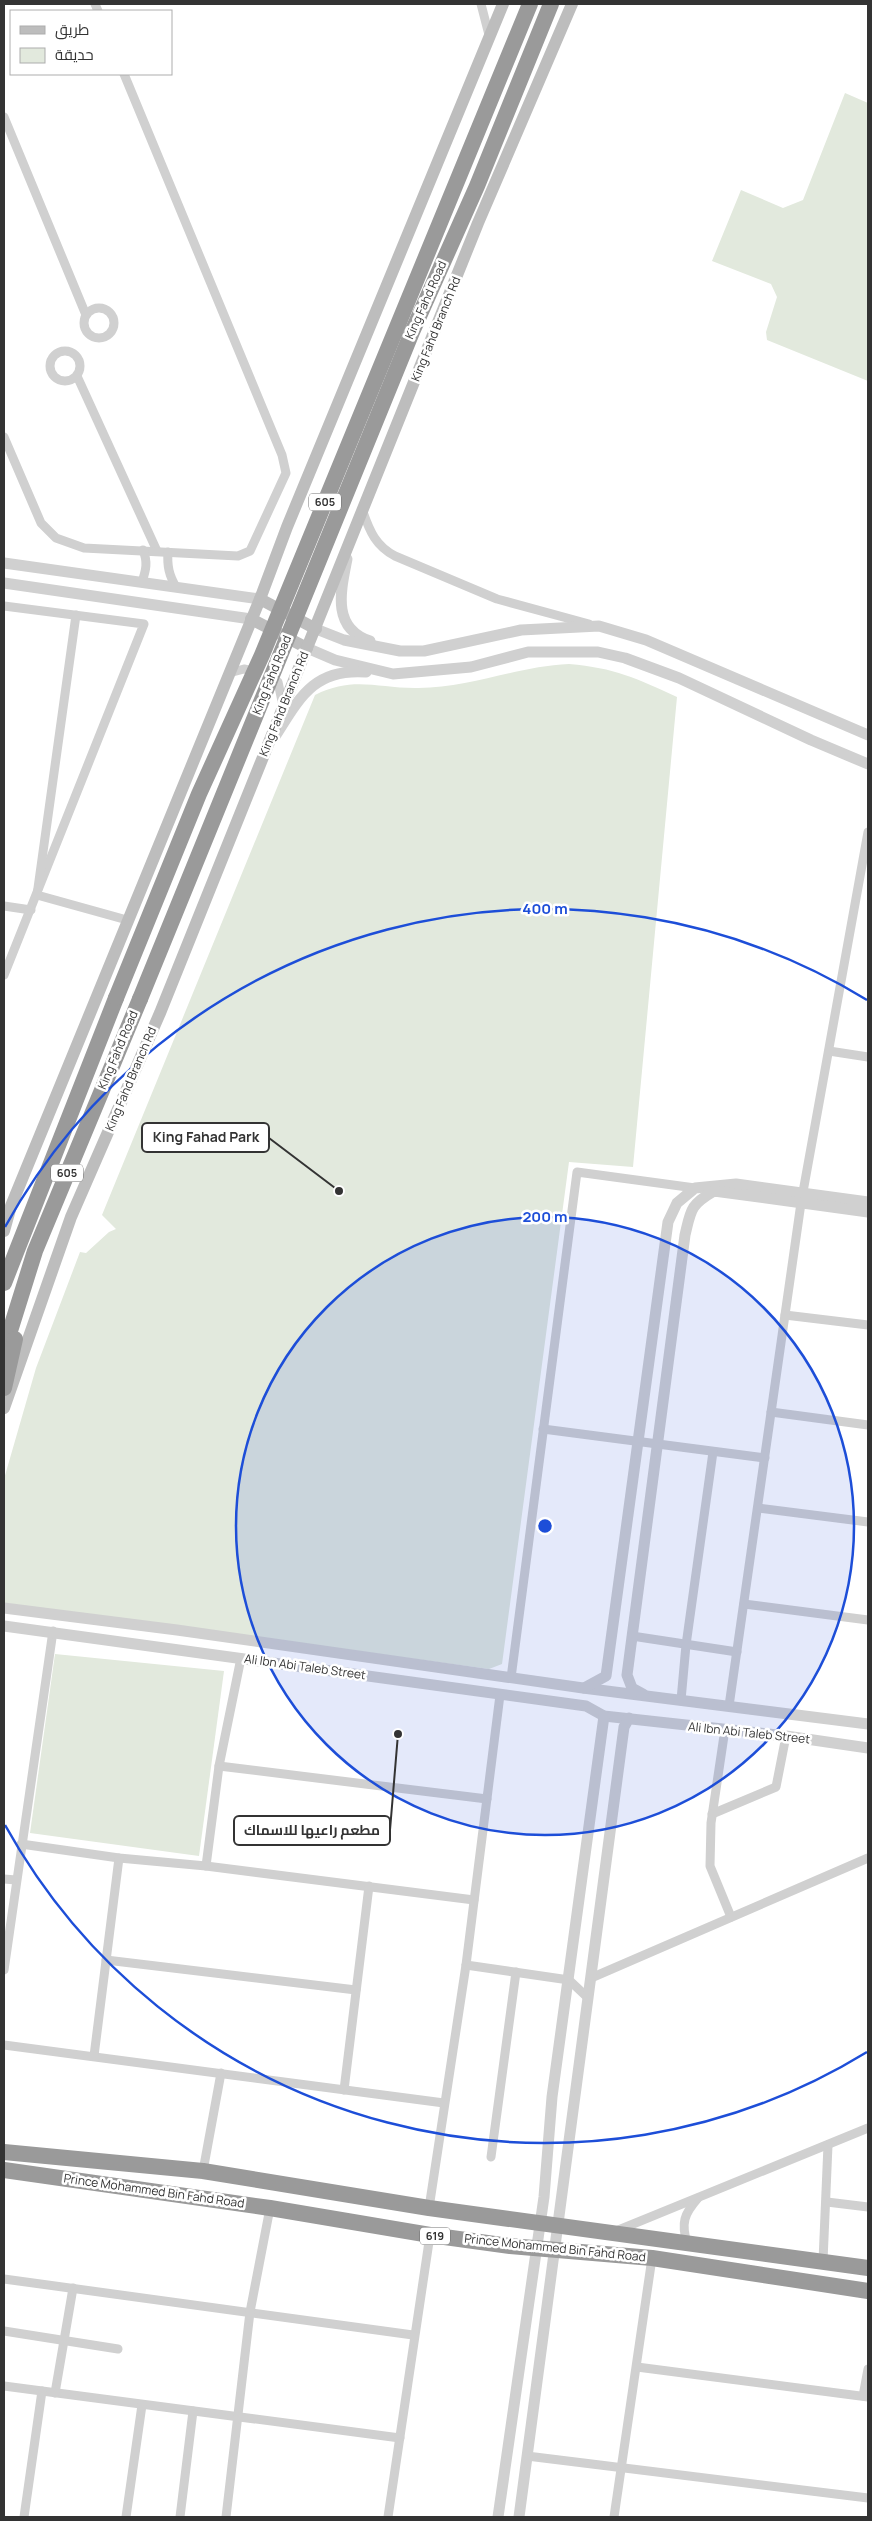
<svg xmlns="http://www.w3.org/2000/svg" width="872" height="2521" font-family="Manrope,Cairo,sans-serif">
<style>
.green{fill:#e2e9dd}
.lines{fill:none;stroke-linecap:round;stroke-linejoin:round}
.minor{stroke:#d0d0d0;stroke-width:9}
.tertiary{stroke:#d0d0d0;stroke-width:11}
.secondary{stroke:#bdbdbd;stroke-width:12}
.motorway{stroke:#9a9a9a;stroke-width:16}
.motorway-bridge{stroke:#9a9a9a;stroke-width:16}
.ring{fill:none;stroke:#1d4ed8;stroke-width:2.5}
.labels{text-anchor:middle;stroke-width:5;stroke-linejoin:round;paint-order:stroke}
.shield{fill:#fff;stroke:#707070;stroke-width:1}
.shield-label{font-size:11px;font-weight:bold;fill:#333}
.street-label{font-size:12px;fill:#333;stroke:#fff}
.centre{fill:#1d4ed8;stroke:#fff;stroke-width:2.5}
.ring-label{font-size:15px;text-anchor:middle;font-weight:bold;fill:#1d4ed8;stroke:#fff;stroke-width:5;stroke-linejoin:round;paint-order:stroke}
.leader{fill:none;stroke:#333;stroke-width:2}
.callout-dot{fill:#333;stroke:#fff;stroke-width:2}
.callout{fill:#fff;stroke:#333;stroke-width:2}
.callout-label{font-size:14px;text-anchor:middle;font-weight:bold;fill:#333}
</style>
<rect width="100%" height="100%" fill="#fff"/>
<g class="green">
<polygon points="845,93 868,103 868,381 767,340 766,332 777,297 771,284 712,261 741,190 783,208 803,200"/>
<path d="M569,664C615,668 636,678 677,697L633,1167L569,1162L502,1664L489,1669L4,1603V1479L36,1368L80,1252L86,1253L109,1232L116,1229L102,1215L315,695C353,676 376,688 415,688C468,689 517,666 569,664Z"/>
<polygon points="55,1654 224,1671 199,1856 30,1833"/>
</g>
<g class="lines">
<g class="minor">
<polyline points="95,4 98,11"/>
<polyline points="481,4 489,35"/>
<polyline points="4,117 86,315"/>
<circle cx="99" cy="323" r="15"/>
<circle cx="65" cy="366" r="15"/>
<polyline points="77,376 157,551"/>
<polyline points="4,437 41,523 56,538 84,548 238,556 250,551 286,473 282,455 124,74"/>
<path d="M363,512C370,532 376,546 395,556L497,599L589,624"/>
<path d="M168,552C167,566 169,575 176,587"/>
<path d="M142,582C146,570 148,562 143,550"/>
<polyline points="4,606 144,624 4,975"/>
<polyline points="76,615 37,895 127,920"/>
<polyline points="229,673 244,669 258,672"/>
<polyline points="269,677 278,682 283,706"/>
<polyline points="4,906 31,910"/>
<polyline points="829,1051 868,1057"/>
<polyline points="785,1315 868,1325"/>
<polyline points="771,1412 868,1425"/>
<polyline points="543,1429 765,1458"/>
<polyline points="758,1508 868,1522"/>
<polyline points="744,1604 868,1620"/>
<polyline points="632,1636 737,1652"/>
<polyline points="511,1678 577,1172 695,1188"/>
<polyline points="681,1700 686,1645 713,1452"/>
<polyline points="729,1706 801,1203 868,832"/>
<polyline points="725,1729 711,1823 710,1866 731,1917"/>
<polyline points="219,1766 487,1799"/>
<polyline points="712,1814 776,1787 786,1736"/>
<polyline points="21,1844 119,1858 206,1866 474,1900"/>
<polyline points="206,1866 219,1766 241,1658"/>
<polyline points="4,1879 16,1880"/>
<polyline points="106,1960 356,1990"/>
<polyline points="466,1965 569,1980 587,1997"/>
<polyline points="4,1970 53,1631"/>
<polyline points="591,1978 868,1858"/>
<polyline points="4,2045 444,2103"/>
<polyline points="94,2056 119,1858"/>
<polyline points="344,2090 369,1886"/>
<polyline points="491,2157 516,1972"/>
<polyline points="203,2171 221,2073"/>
<polyline points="827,2202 868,2207"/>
<polyline points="429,2208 466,1965 500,1695"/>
<polyline points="616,2231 868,2128"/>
<path d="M687,2243C681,2223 684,2214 698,2198"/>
<polyline points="823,2261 828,2145"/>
<polyline points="4,2279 413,2335"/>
<polyline points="4,2331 118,2349"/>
<polyline points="637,2367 868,2397"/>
<polyline points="4,2386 400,2438"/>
<polyline points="55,2393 73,2288"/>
<polyline points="863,2396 868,2369"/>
<polyline points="527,2456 868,2498"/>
<polyline points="24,2517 42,2391"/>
<polyline points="126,2517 142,2405"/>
<polyline points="180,2517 193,2411"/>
<polyline points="226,2517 250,2312 270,2208"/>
<polyline points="388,2517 430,2235"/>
<polyline points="614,2517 652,2258"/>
</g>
<g class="tertiary">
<path d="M347,559C341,590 331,628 370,641"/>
<polyline points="4,563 260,599"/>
<polyline points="4,583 251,619"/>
<polyline points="316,629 344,640 400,651 424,651 521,630 599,626 646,640 868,735"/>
<polyline points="307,648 335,660 393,674 471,667 528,652 598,652 625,658 679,678 811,740 868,764"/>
<path d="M274,738C299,699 313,668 366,672"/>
<polyline points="4,1608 177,1630 583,1688 868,1724"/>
<polyline points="4,1626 586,1706 604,1716 786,1736 868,1748"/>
<polyline points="584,1688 606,1676 668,1222 677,1203 695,1188 736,1184 868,1202"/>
<path d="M643,1694L632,1688L627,1675L685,1235C691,1210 690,1205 714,1191L868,1212"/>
<polyline points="498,2517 544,2197 552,2097 604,1716"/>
<polyline points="519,2517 624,1727 629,1718"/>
</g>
<g class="secondary">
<polyline points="260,599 316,629"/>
<polyline points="251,619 307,648"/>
<polyline points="4,1231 11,1206 260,599 287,527 503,4"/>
<polyline points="4,1408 71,1217 160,1013 478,223 572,4"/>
</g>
<g class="motorway">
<polyline points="4,1283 116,998"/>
<polyline points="4,1350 35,1251 140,999"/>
<polyline points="4,1388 15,1339"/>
<polyline points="4,2152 203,2171 429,2208 868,2268"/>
<polyline points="4,2170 270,2208 430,2235 510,2246 652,2258 868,2291"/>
</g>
<g class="motorway-bridge">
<polyline points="116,998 199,794 262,655 530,4"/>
<polyline points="140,999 412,332 477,186 551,4"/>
</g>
</g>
<circle cx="545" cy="1526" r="309" fill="#1d4ed8" fill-opacity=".12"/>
<g class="ring">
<circle cx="545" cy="1526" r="309"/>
<path d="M867 2052A617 617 0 0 1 5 1825M5 1227A617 617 0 0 1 867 1000"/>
</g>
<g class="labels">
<g class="shield">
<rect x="309" y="493.5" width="32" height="17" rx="4"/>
<rect x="51" y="1164.5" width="32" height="17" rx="4"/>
<rect x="420" y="2227.5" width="30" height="17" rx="4"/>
</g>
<g class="shield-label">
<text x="325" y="506">605</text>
<text x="67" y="1177">605</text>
<text x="435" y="2240">619</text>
</g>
<g class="street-label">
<text transform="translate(426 300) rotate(-66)" y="4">King Fahd Road</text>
<text transform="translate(436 329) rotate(-68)" y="4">King Fahd Branch Rd</text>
<text transform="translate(272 675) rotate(-68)" y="4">King Fahd Road</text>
<text transform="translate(284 704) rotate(-68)" y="4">King Fahd Branch Rd</text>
<text transform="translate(118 1050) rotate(-67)" y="4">King Fahd Road</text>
<text transform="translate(131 1079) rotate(-67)" y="4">King Fahd Branch Rd</text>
<text transform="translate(305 1667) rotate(8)" y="4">Ali Ibn Abi Taleb Street</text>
<text transform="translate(749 1733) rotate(6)" y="4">Ali Ibn Abi Taleb Street</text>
<text transform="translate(154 2191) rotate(8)" y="4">Prince Mohammed Bin Fahd Road</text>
<text transform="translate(555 2248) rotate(6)" y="4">Prince Mohammed Bin Fahd Road</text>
</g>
</g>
<circle cx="545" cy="1526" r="8" class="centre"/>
<g class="ring-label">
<text x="545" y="914">400 m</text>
<text x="545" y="1222">200 m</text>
</g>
<path class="leader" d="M339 1191L269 1138M398 1734L390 1830"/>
<g class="callout-dot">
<circle cx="339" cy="1191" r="5"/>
<circle cx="398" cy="1734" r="5"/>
</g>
<g class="callout">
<rect x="142" y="1123" width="127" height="29" rx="5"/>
<rect x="234" y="1816" width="156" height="29" rx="5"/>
</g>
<g class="callout-label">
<text x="206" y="1142">King Fahad Park</text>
<text x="312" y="1835">مطعم راعيها للاسماك</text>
</g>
<rect width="872" height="2521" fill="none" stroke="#333333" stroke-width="10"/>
<rect x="10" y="10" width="162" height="65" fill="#ffffff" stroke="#adadad"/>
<rect x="20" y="26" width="25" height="8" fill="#bdbdbd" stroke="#adadad"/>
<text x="55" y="35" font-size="15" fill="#333333">طريق</text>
<rect x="20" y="48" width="25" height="15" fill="#e2e9dd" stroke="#adadad"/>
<text x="55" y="60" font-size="15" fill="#333333">حديقة</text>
</svg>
